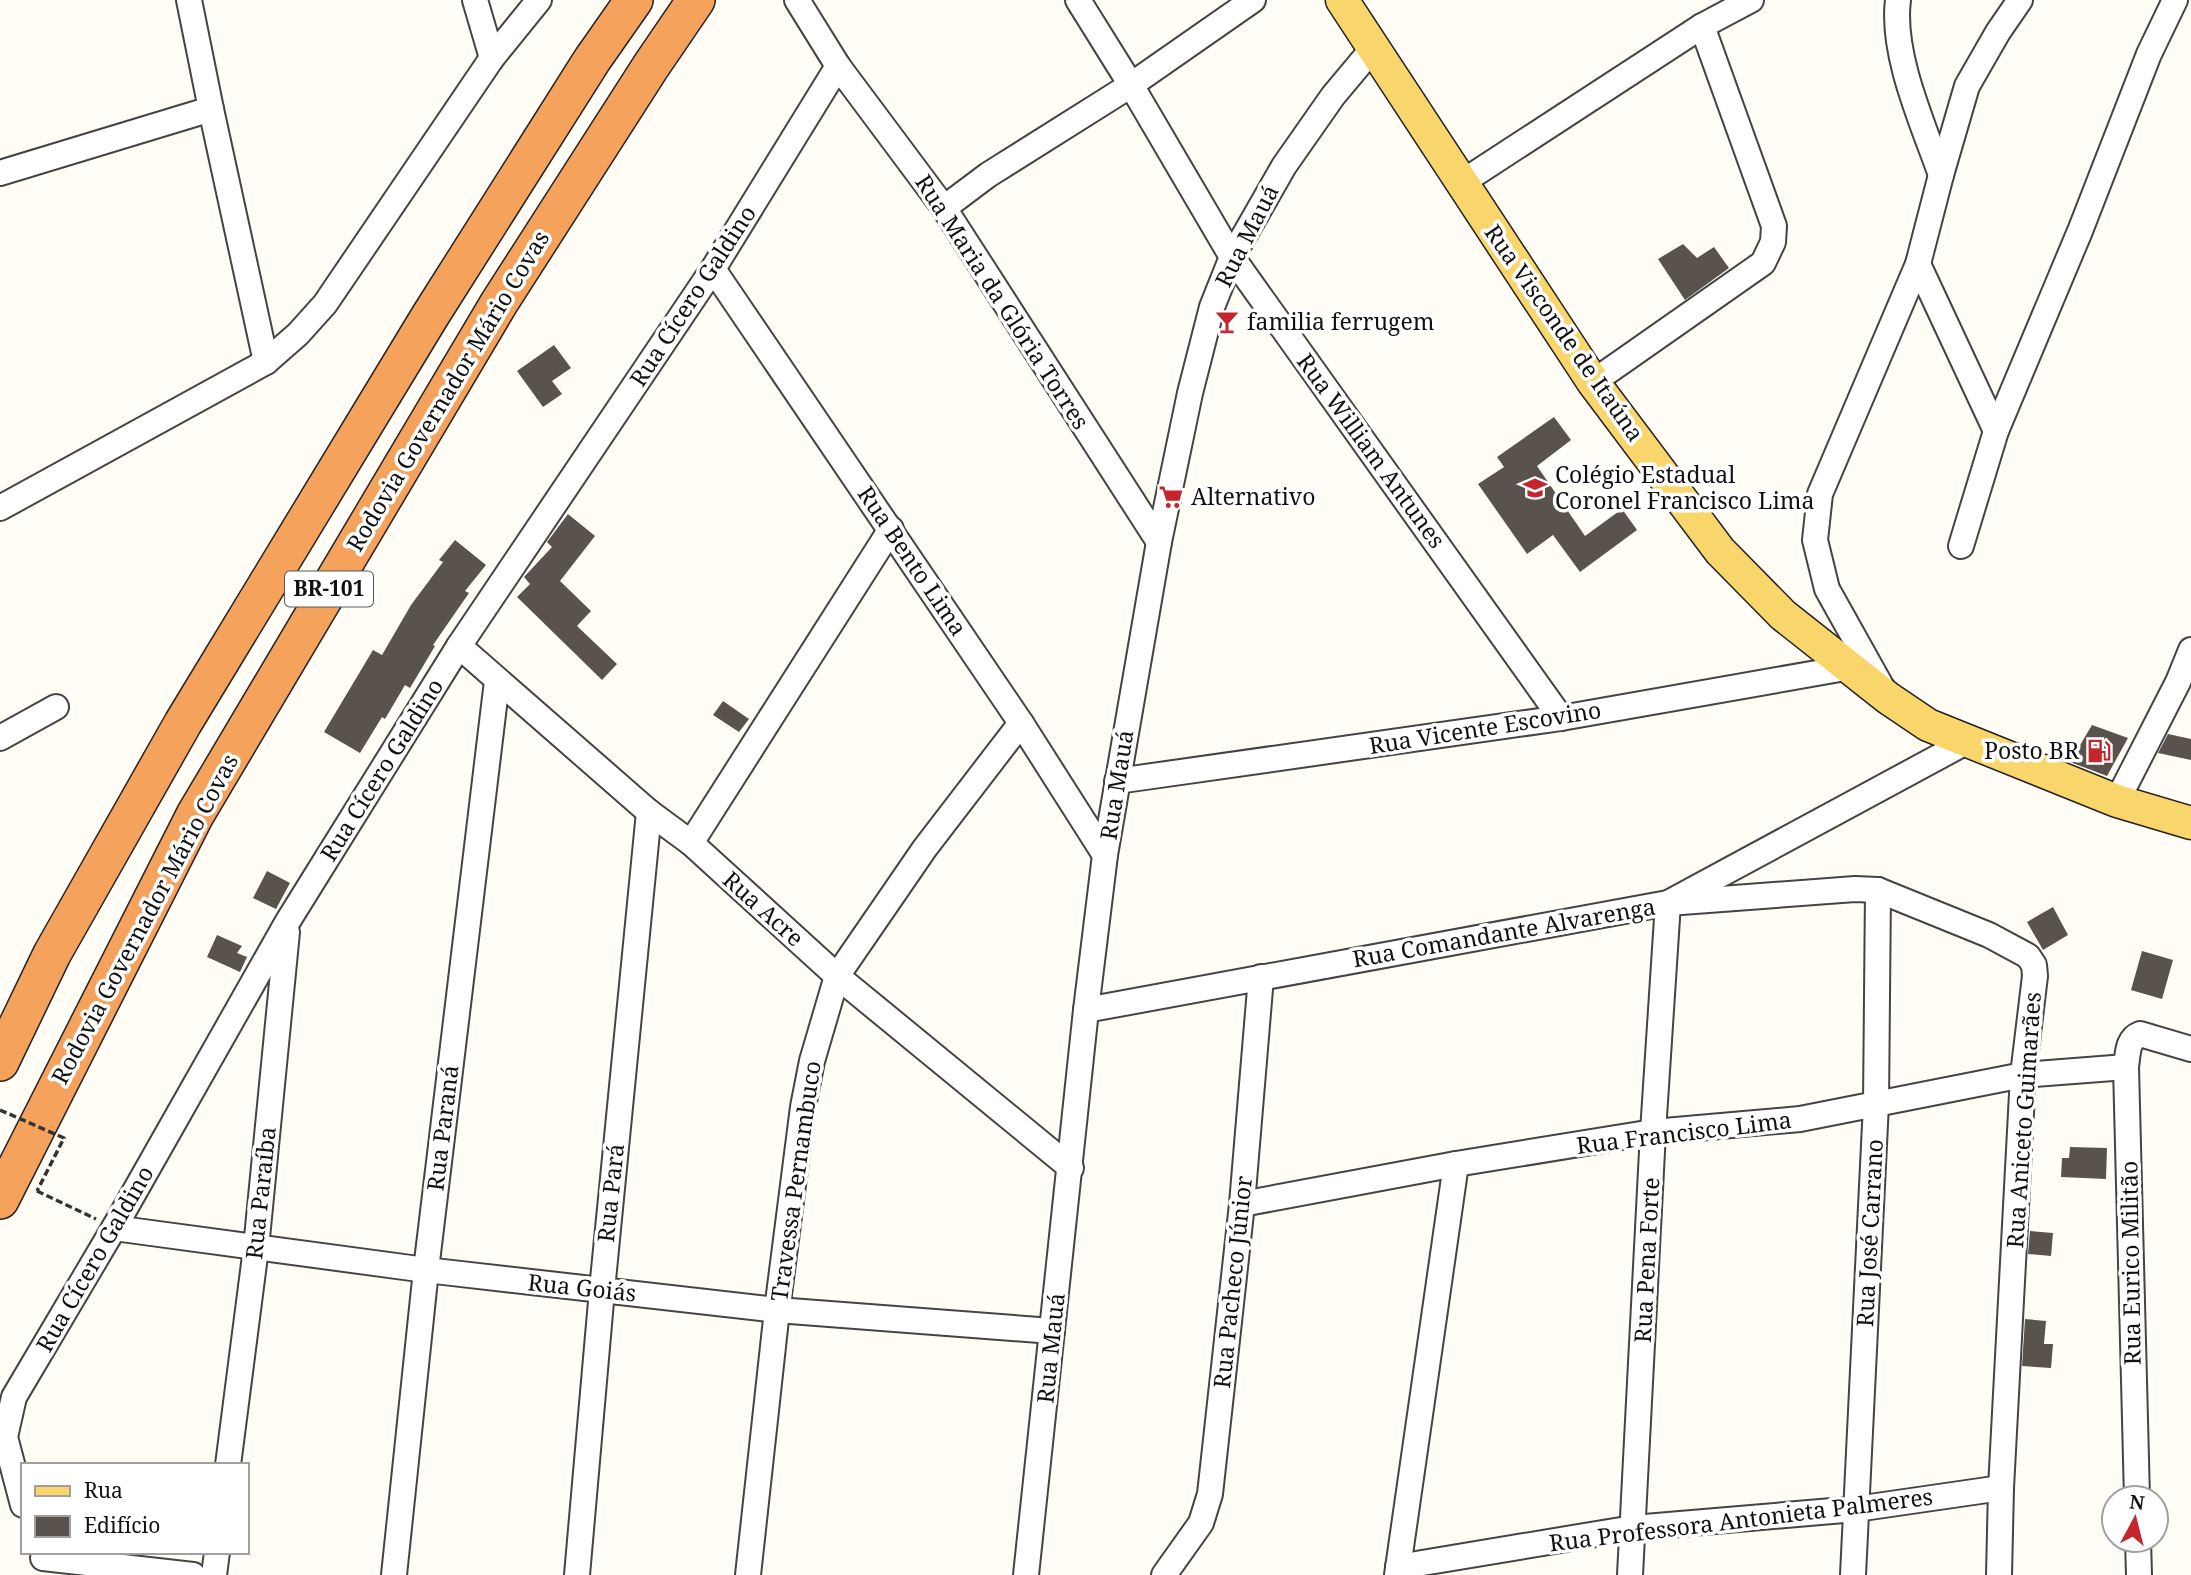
<svg xmlns="http://www.w3.org/2000/svg" width="2191" height="1575" font-family="'Noto Serif',serif">
<style>
.building{fill:#5a524d}
.lines{fill:none;stroke-linecap:round;stroke-linejoin:round}
.minor-casing{stroke:#444;stroke-width:28}
.major-casing{stroke:#222;stroke-width:35}
.highway-casing{stroke:#222;stroke-width:40}
.path{stroke:#333;stroke-width:3.5;stroke-dasharray:7 3.5;stroke-linecap:butt}
.minor{stroke:#fff;stroke-width:24}
.major{stroke:#f9d66b;stroke-width:32}
.highway{stroke:#f5a25d;stroke-width:37}
.path-bridge{stroke:#333;stroke-width:3.5;stroke-dasharray:7 3.5;stroke-linecap:butt}
.labels{text-anchor:middle;stroke-width:7;stroke-linejoin:round;paint-order:stroke}
.shield{fill:#fff;stroke:#585858;stroke-width:2}
.shield-label{font-size:21px;font-weight:bold;fill:#111}
.street-label{font-size:23px;fill:#111;stroke:#fff}
.poi-label{font-size:23px;fill:#111;stroke:#fff;text-anchor:start}
</style>
<rect width="100%" height="100%" fill="#fffdf5"/>
<g class="building">
<polygon points="1683,244 1697,258 1714,247 1729,268 1685,300 1658,259"/>
<polygon points="554,345 571,368 552,381 562,394 543,407 517,371"/>
<polygon points="1554,417 1571,440 1537,466 1585,536 1622,509 1637,530 1580,572 1553,535 1527,554 1478,484 1504,467 1497,457"/>
<polygon points="568,514 595,536 560,581 591,611 577,626 617,664 602,680 517,597 530,584 524,577 552,547 547,542"/>
<polygon points="455,540 486,565 465,591 469,593 433,645 435,646 410,688 405,685 385,719 382,717 360,753 324,732 373,650 382,655 411,605 443,562 439,560"/>
<polygon points="723,701 749,719 739,732 713,715"/>
<polygon points="2092,725 2128,738 2107,776 2070,762"/>
<polygon points="2168,734 2191,739 2191,760 2158,753"/>
<polygon points="267,871 290,883 276,909 253,898"/>
<polygon points="2053,907 2068,935 2043,950 2027,922"/>
<polygon points="217,935 242,946 237,953 247,957 240,972 207,957"/>
<polygon points="2142,951 2173,960 2162,999 2131,990"/>
<polygon points="2070,1147 2107,1148 2106,1179 2061,1177 2062,1158 2069,1158"/>
<polygon points="2030,1231 2053,1233 2051,1256 2028,1254"/>
<polygon points="2025,1319 2046,1321 2044,1344 2053,1344 2051,1368 2022,1366"/>
</g>
<g class="lines">
<g class="minor-casing">
<g id="minor">
<polyline points="189,0 211,109 266,362"/>
<polyline points="475,0 492,58"/>
<polyline points="797,0 838,66 944,208 1159,542"/>
<polyline points="1078,0 1131,85 1232,257 1561,718"/>
<path d="M1898,0C1891,54 1923,124 1941,175"/>
<polyline points="0,173 211,109"/>
<polyline points="1461,183 1702,26 1751,0"/>
<polyline points="944,208 988,175 1131,85 1253,0"/>
<polyline points="1918,264 1996,431"/>
<polyline points="713,269 1021,723 1105,855"/>
<polyline points="1593,382 1763,263 1773,242 1774,226 1702,26"/>
<polyline points="0,508 266,362 298,334 325,304 492,58 539,0"/>
<polyline points="1961,546 1996,431 2080,231 2149,54 2175,0"/>
<polyline points="459,646 649,812 691,843 837,976 1071,1168"/>
<polyline points="1884,691 1827,589 1815,540 1820,494 1918,264 1941,175 1967,86 1998,32 2020,0"/>
<polyline points="0,738 56,707"/>
<polyline points="1117,781 1561,718 1851,667"/>
<polyline points="2117,801 2178,682 2191,650"/>
<polyline points="691,843 891,529"/>
<polyline points="1086,1010 1668,903 1968,741"/>
<polyline points="1242,1204 1456,1164 1653,1132 1800,1119 2023,1075 2126,1067"/>
<polyline points="114,1228 426,1270 777,1310 1052,1331"/>
<polyline points="228,1465 256,1248 287,932"/>
<path d="M2137,1498L2126,1067C2128,1054 2127,1039 2140,1034L2191,1049"/>
<polyline points="23,1505 5,1437 14,1397 114,1228 288,921 459,646 713,269 838,66"/>
<polyline points="2138,1540 2139,1575"/>
<polyline points="43,1558 193,1575"/>
<polyline points="1398,1567 1633,1528 1856,1509 2001,1488"/>
<polyline points="214,1575 217,1552"/>
<polyline points="394,1575 426,1270 497,681"/>
<polyline points="577,1575 602,1290 649,812"/>
<polyline points="748,1575 777,1310 803,1107 812,1061 837,976 925,848 1021,723"/>
<polyline points="1026,1575 1086,1010 1105,855 1159,542 1190,393 1212,307 1232,257 1284,166 1333,96 1374,47"/>
<polyline points="1164,1575 1201,1523 1210,1494 1242,1204 1261,977"/>
<polyline points="1397,1575 1456,1164"/>
<polyline points="1630,1575 1653,1132 1668,903 1855,889 1878,890 1989,935 2028,956 2034,965 2035,976 2023,1075 2001,1488 1999,1575"/>
<polyline points="1853,1575 1876,1104 1878,890"/>
</g>
</g>
<g class="major-casing">
<polyline id="major" points="1342,0 1593,382 1720,551 1783,615 1888,698 1928,725 2117,801 2191,823"/>
</g>
<g class="highway-casing">
<g id="highway">
<polyline points="0,1062 52,954 183,723 430,316 592,60 634,0"/>
<polyline points="0,1200 195,815 499,303 651,66 696,0"/>
</g>
</g>
<polyline class="path" points="37,1191 96,1219"/>
<use href="#minor" class="minor"/>
<use href="#major" class="major"/>
<use href="#highway" class="highway"/>
<polyline class="path-bridge" points="0,1110 64,1138 37,1191"/>
</g>
<defs>
<g id="bar-bare" transform="scale(1.89)"><path d="M-6-5H6L.8 .8V4.5H3.5V6h-7V4.5H-.8V.8Z" fill="#c4262e" stroke="#fff" stroke-width="2.5" paint-order="stroke"/></g>
<g id="school-bare" transform="scale(1.89)"><path d="M0-5L7-2L0 1L-7-2ZM-4 1L0 2.5L4 1V4Q0 6-4 4Z" fill="#c4262e" stroke="#fff" stroke-width="2.5" paint-order="stroke"/></g>
<g id="supermarket-bare" transform="scale(1.89)"><path d="M-6-5.5h2.5l.6 2H6L4.5 2H-2.5L-4.4-4H-6ZM-1.5 3.2a1.3 1.3 0 1 0 .1 0ZM3 3.2a1.3 1.3 0 1 0 .1 0Z" fill="#c4262e" stroke="#fff" stroke-width="2.5" paint-order="stroke"/></g>
<g id="fuel-bare" transform="scale(1.89)"><path d="M-5.5-6h7V0h2V4h1.3V-2.5L3-4.5l.8-.8L6-3V5H2.5V1h-1V6h-7ZM-4.2-4.7v3.2H.2V-4.7Z" fill="#c4262e" stroke="#fff" stroke-width="2.5" paint-order="stroke"/></g>
</defs>
<g fill-rule="evenodd">
<use href="#bar-bare" x="1227" y="322"/>
<use href="#school-bare" x="1535" y="488"/>
<use href="#supermarket-bare" x="1171" y="497"/>
<use href="#fuel-bare" x="2099" y="751"/>
</g>
<g class="labels">
<rect class="shield" x="285" y="571.5" width="88" height="35" rx="5"/>
<g class="shield-label">
<text x="329" y="596">BR-101</text>
</g>
<g class="street-label">
<text transform="translate(1247 236) rotate(-63)" y="8">Rua Mauá</text>
<text transform="translate(693 296) rotate(-57)" y="8">Rua Cícero Galdino</text>
<text transform="translate(1002 302) rotate(57)" y="8">Rua Maria da Glória Torres</text>
<text transform="translate(1564 333) rotate(55)" y="8">Rua Visconde de Itaúna</text>
<text transform="translate(448 391) rotate(-59)" y="8">Rodovia Governador Mário Covas</text>
<text transform="translate(1371 451) rotate(54)" y="8">Rua William Antunes</text>
<text transform="translate(912 561) rotate(56)" y="8">Rua Bento Lima</text>
<text transform="translate(1485 728) rotate(-9)" y="8">Rua Vicente Escovino</text>
<text transform="translate(382 770) rotate(-58)" y="8">Rua Cícero Galdino</text>
<text transform="translate(1117 785) rotate(-81)" y="8">Rua Mauá</text>
<text transform="translate(763 909) rotate(42)" y="8">Rua Acre</text>
<text transform="translate(145 919) rotate(-62)" y="8">Rodovia Governador Mário Covas</text>
<text transform="translate(1504 933) rotate(-10)" y="8">Rua Comandante Alvarenga</text>
<text transform="translate(2024 1120) rotate(-86)" y="8">Rua Aniceto Guimarães</text>
<text transform="translate(443 1128) rotate(-83)" y="8">Rua Paraná</text>
<text transform="translate(1684 1133) rotate(-7)" y="8">Rua Francisco Lima</text>
<text transform="translate(796 1181) rotate(-82)" y="8">Travessa Pernambuco</text>
<text transform="translate(261 1193) rotate(-84)" y="8">Rua Paraíba</text>
<text transform="translate(611 1193) rotate(-84)" y="8">Rua Pará</text>
<text transform="translate(1870 1233) rotate(-87)" y="8">Rua José Carrano</text>
<text transform="translate(95 1259) rotate(-60)" y="8">Rua Cícero Galdino</text>
<text transform="translate(1647 1260) rotate(-87)" y="8">Rua Pena Forte</text>
<text transform="translate(2131 1263) rotate(-91)" y="8">Rua Eurico Militão</text>
<text transform="translate(1233 1282) rotate(-84)" y="8">Rua Pacheco Júnior</text>
<text transform="translate(582 1288) rotate(6)" y="8">Rua Goiás</text>
<text transform="translate(1051 1348) rotate(-84)" y="8">Rua Mauá</text>
<text transform="translate(1741 1520) rotate(-7)" y="8">Rua Professora Antonieta Palmeres</text>
</g>
<g class="poi-label">
<text x="1247" y="330">familia ferrugem</text>
<text x="1555" y="483">Colégio Estadual<tspan x="1555" dy="26">Coronel Francisco Lima</tspan></text>
<text x="1191" y="505">Alternativo</text>
<text x="2079" y="759" text-anchor="end">Posto BR</text>
</g>
</g>
<rect x="21" y="1463" width="228" height="91" fill="#ffffff" stroke="#a0a0a0" stroke-width="2"/>
<rect x="35" y="1486" width="35" height="10" fill="#f9d66b" stroke="#a0a0a0" stroke-width="2"/>
<text x="84" y="1498" font-size="21" fill="#111111">Rua</text>
<rect x="35" y="1516" width="35" height="21" fill="#5a524d" stroke="#a0a0a0" stroke-width="2"/>
<text x="84" y="1533" font-size="21" fill="#111111">Edifício</text>
<g transform="translate(2135 1519) rotate(7)"><circle r="33" fill="#ffffff" stroke="#a0a0a0" stroke-width="2"/>
<path d="M0-5L12 26L0 18L-12 26Z" fill="#c4262e"/>
<text y="-10" font-size="19" font-weight="bold" text-anchor="middle" fill="#111111">N</text>
</g>
</svg>
